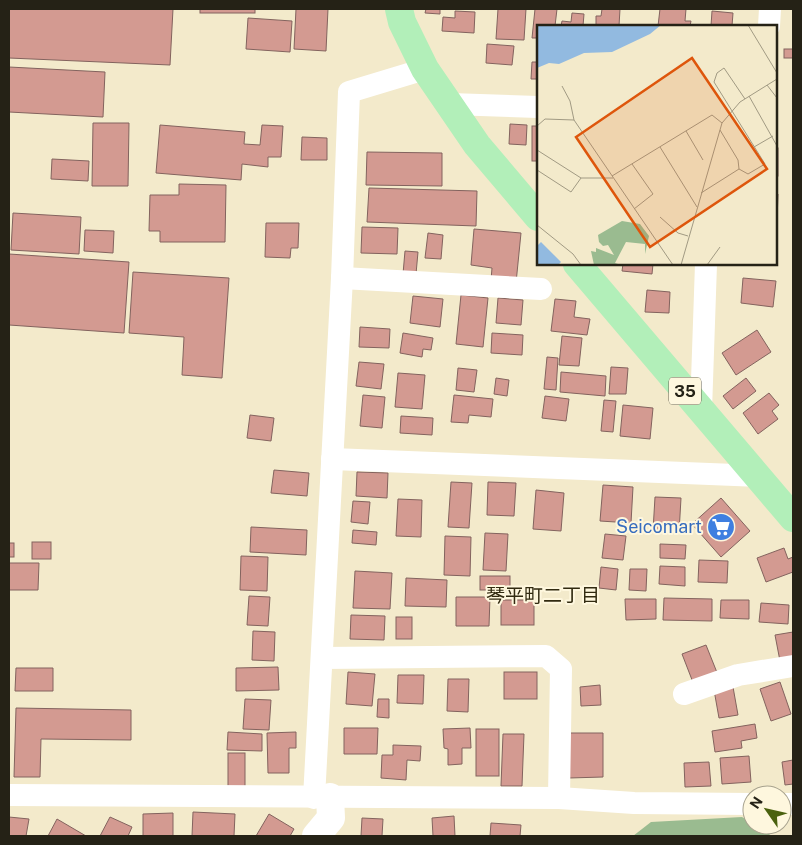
<svg xmlns="http://www.w3.org/2000/svg" width="802" height="845" font-family="'Public Sans','Noto Sans JP',sans-serif">
<style>
.forest{fill:#9abb90}
.building{fill:#d39a91;stroke:#83635e}
.lines{fill:none;stroke-linecap:round;stroke-linejoin:round}
.minor{stroke:#fff;stroke-width:22}
.tertiary{stroke:#fff;stroke-width:28}
.primary{stroke:#b2efb9;stroke-width:28}
.labels{text-anchor:middle;stroke-width:4;stroke-linejoin:round;paint-order:stroke}
.shield{fill:#fef7de;stroke:#666252;stroke-width:1}
.shield-label{font-size:16px;font-weight:bold;fill:#252216}
.shop-label{font-size:18px;fill:#366cbe;stroke:#fef7de;text-anchor:end}
.neighbourhood-label{font-size:19px;fill:#312a10;stroke:#fef7de}
.inset-road{fill:none;stroke:#a19a83;stroke-width:1}
.view{fill:#de560c;fill-opacity:0.15;stroke:#de560c;stroke-width:2.5}
.inset-edge{fill:none;stroke:#252216;stroke-width:2.5}
</style>
<rect width="100%" height="100%" fill="#f3eacb"/>
<polygon class="forest" points="742,817 772,836 633,836 651,822"/>
<g class="building">
<polygon points="9,9 173,9 170,65 9,58"/>
<rect x="200" y="9" width="55" height="4"/>
<polygon points="296,9 328,9 326,51 294,49"/>
<polygon points="426,9 440,9 440,14 425,13"/>
<polygon points="498,9 526,9 524,40 496,39"/>
<polygon points="535,9 557,9 555,26 538,26 538,38 532,38"/>
<polygon points="602,9 620,9 619,26 596,26 596,16 601,16"/>
<polygon points="660,9 686,9 685,21 691,21 690,26 658,26"/>
<polygon points="455,11 475,12 474,33 442,31 443,17 455,18"/>
<polygon points="712,11 733,13 732,26 711,26"/>
<polygon points="572,13 584,14 583,26 561,26 562,21 571,22"/>
<polygon points="248,18 292,21 290,52 246,49"/>
<polygon points="487,44 514,46 512,65 486,63"/>
<rect x="784" y="49" width="9" height="9"/>
<polygon points="532,62 538,62 538,79 531,79"/>
<polygon points="9,67 105,72 103,117 9,112"/>
<polygon points="93,123 129,123 128,186 92,186"/>
<polygon points="510,124 527,125 526,145 509,144"/>
<polygon points="160,125 245,132 244,144 260,145 262,125 283,126 281,157 268,157 268,167 242,164 241,180 156,173"/>
<rect x="532" y="126" width="6" height="35"/>
<polygon points="302,137 327,138 327,160 301,160"/>
<rect x="776" y="148" width="2" height="28"/>
<polygon points="367,152 442,153 442,186 366,185"/>
<polygon points="52,159 89,161 88,181 51,179"/>
<polygon points="179,184 226,185 225,242 160,242 160,231 149,231 150,195 179,195"/>
<polygon points="369,188 477,191 476,226 367,222"/>
<polygon points="776,194 778,194 777,221 776,221"/>
<polygon points="13,213 81,217 79,254 11,250"/>
<polygon points="266,223 299,223 298,248 291,248 290,258 265,257"/>
<polygon points="362,227 398,228 397,254 361,253"/>
<polygon points="474,229 521,233 516,283 491,280 492,268 471,265"/>
<polygon points="85,230 114,231 113,253 84,251"/>
<polygon points="428,233 443,235 441,259 425,258"/>
<polygon points="405,251 418,252 416,274 403,274"/>
<polygon points="9,254 129,262 124,333 9,325"/>
<polygon points="623,264 653,264 652,274 622,271"/>
<polygon points="133,272 229,278 222,378 182,375 184,337 129,333"/>
<polygon points="743,278 776,281 773,307 741,303"/>
<polygon points="647,290 670,292 669,313 645,312"/>
<polygon points="461,295 488,298 483,347 456,344"/>
<polygon points="413,296 443,299 440,327 410,323"/>
<polygon points="498,298 523,300 521,325 496,323"/>
<polygon points="555,299 576,301 574,317 590,319 587,335 551,331"/>
<polygon points="360,327 390,329 389,348 359,347"/>
<polygon points="757,330 771,352 736,375 722,353"/>
<polygon points="403,333 433,338 431,350 423,349 422,357 400,353"/>
<polygon points="492,333 523,335 522,355 491,353"/>
<polygon points="562,336 582,338 579,366 559,365"/>
<polygon points="547,357 558,358 556,390 544,389"/>
<polygon points="359,362 384,364 381,389 356,386"/>
<polygon points="611,367 628,368 626,394 609,394"/>
<polygon points="458,368 477,370 474,392 456,390"/>
<polygon points="561,372 606,376 605,396 560,392"/>
<polygon points="398,373 425,375 422,409 395,407"/>
<polygon points="496,378 509,380 507,396 494,394"/>
<polygon points="746,378 756,391 733,409 723,396"/>
<polygon points="769,393 779,405 772,411 778,419 758,434 743,413"/>
<polygon points="363,395 385,397 382,428 360,426"/>
<polygon points="454,395 493,399 491,417 469,415 468,423 451,422"/>
<polygon points="545,396 569,399 566,421 542,418"/>
<polygon points="604,400 616,401 613,432 601,431"/>
<polygon points="623,405 653,408 650,439 620,436"/>
<polygon points="250,415 274,418 271,441 247,438"/>
<polygon points="401,416 433,418 432,435 400,433"/>
<polygon points="274,470 309,473 307,496 271,493"/>
<polygon points="357,472 388,473 387,498 356,496"/>
<polygon points="451,482 472,483 469,528 448,527"/>
<polygon points="488,482 516,483 514,516 487,515"/>
<polygon points="603,485 633,487 631,523 600,521"/>
<polygon points="536,490 564,493 561,531 533,529"/>
<polygon points="655,497 681,498 679,533 653,531"/>
<polygon points="721,498 750,531 721,557 692,524"/>
<polygon points="398,499 422,500 421,537 396,536"/>
<polygon points="353,501 370,502 368,524 351,522"/>
<polygon points="251,527 307,530 306,555 250,552"/>
<polygon points="353,530 377,532 376,545 352,543"/>
<polygon points="485,533 508,534 506,571 483,570"/>
<polygon points="605,534 626,536 623,560 602,558"/>
<polygon points="445,536 471,537 470,576 444,575"/>
<rect x="32" y="542" width="19" height="17"/>
<rect x="9" y="543" width="5" height="14"/>
<polygon points="660,544 686,545 685,559 660,558"/>
<polygon points="784,548 788,559 793,557 793,572 766,582 757,558"/>
<polygon points="241,556 268,557 267,591 240,590"/>
<polygon points="699,560 728,561 727,583 698,582"/>
<polygon points="9,563 39,563 38,590 9,590"/>
<polygon points="660,566 685,567 685,586 659,584"/>
<polygon points="601,567 618,569 616,590 599,588"/>
<polygon points="630,569 647,569 646,591 629,590"/>
<polygon points="355,571 392,573 390,609 353,608"/>
<rect x="480" y="576" width="30" height="14"/>
<polygon points="406,578 447,580 446,607 405,606"/>
<polygon points="249,596 270,597 268,626 247,625"/>
<polygon points="456,597 490,597 489,626 456,626"/>
<polygon points="664,598 712,599 712,621 663,620"/>
<polygon points="625,599 656,599 656,619 626,620"/>
<rect x="501" y="600" width="33" height="25"/>
<polygon points="721,600 749,600 749,619 720,618"/>
<polygon points="761,603 789,605 788,624 759,622"/>
<polygon points="351,615 385,616 384,640 350,639"/>
<rect x="396" y="617" width="16" height="22"/>
<polygon points="253,631 275,632 274,661 252,660"/>
<polygon points="793,632 793,658 780,661 775,635"/>
<polygon points="706,645 718,675 694,685 682,654"/>
<polygon points="278,667 279,690 236,691 236,668"/>
<polygon points="16,668 53,668 53,691 15,691"/>
<polygon points="348,672 375,674 372,706 346,704"/>
<rect x="504" y="672" width="33" height="27"/>
<polygon points="398,675 424,675 423,704 397,703"/>
<polygon points="448,679 469,679 468,712 447,711"/>
<polygon points="780,682 791,714 771,721 760,689"/>
<polygon points="600,685 601,705 581,706 580,687"/>
<polygon points="733,687 738,715 719,718 714,690"/>
<polygon points="245,699 271,700 269,730 243,729"/>
<polygon points="378,699 389,699 389,718 377,717"/>
<polygon points="16,708 131,710 131,740 41,739 40,777 14,777"/>
<polygon points="755,724 757,738 741,741 742,748 715,752 712,731"/>
<polygon points="344,728 378,728 377,754 344,754"/>
<polygon points="470,728 471,748 462,748 462,764 448,765 448,749 444,748 443,729"/>
<rect x="476" y="729" width="23" height="47"/>
<polygon points="228,732 262,734 262,751 227,750"/>
<polygon points="296,732 296,748 289,748 289,773 268,773 267,733"/>
<polygon points="568,733 603,733 603,777 569,778"/>
<polygon points="503,734 524,734 522,786 501,786"/>
<polygon points="393,745 421,746 420,761 407,760 406,780 381,778 382,755 393,755"/>
<rect x="228" y="753" width="17" height="34"/>
<polygon points="749,756 751,782 722,784 720,758"/>
<polygon points="793,760 793,784 785,785 782,762"/>
<polygon points="709,762 711,786 685,787 684,763"/>
<polygon points="193,812 235,814 234,836 192,836"/>
<polygon points="173,813 173,836 143,836 143,814"/>
<polygon points="269,814 294,829 290,836 256,836"/>
<polygon points="454,816 455,836 433,836 432,818"/>
<polygon points="9,817 29,819 26,836 9,836"/>
<polygon points="110,817 132,827 128,836 100,836"/>
<polygon points="362,818 383,819 382,836 361,836"/>
<polygon points="57,819 86,836 48,836"/>
<polygon points="491,823 521,825 520,836 490,836"/>
</g>
<g class="lines">
<g class="minor">
<polyline points="769,26 770,9"/>
<polyline points="450,104 538,107"/>
<polyline points="342,278 541,289"/>
<polyline points="701,410 706,264"/>
<polyline points="332,459 760,476"/>
<polyline points="322,658 546,656 561,669 559,798"/>
<polyline points="684,694 738,675 793,666"/>
<polyline points="9,795 559,798 634,803 752,804"/>
<polyline points="314,798 342,278 349,92 425,69"/>
<polyline points="782,804 793,804"/>
</g>
<polyline class="tertiary" points="316,836 331,818 330,797"/>
<g class="primary">
<polyline points="399,9 402,22 425,69 477,145 538,217"/>
<polyline points="577,264 793,518"/>
</g>
</g>
<defs>
<g id="supermarket-disc" transform="scale(1.4375)"><circle r="9.5" fill="#3f7fe0" stroke="#fef7de"/><path d="M-6-5.5h2.5l.6 2H6L4.5 2H-2.5L-4.4-4H-6ZM-1.5 3.2a1.3 1.3 0 1 0 .1 0ZM3 3.2a1.3 1.3 0 1 0 .1 0Z" fill="#fff"/></g>
</defs>
<g fill-rule="evenodd">
<use href="#supermarket-disc" x="721" y="527"/>
</g>
<g class="labels">
<rect class="shield" x="669" y="377.5" width="32" height="27" rx="4"/>
<g class="shield-label">
<text x="685" y="397">35</text>
</g>
<g class="shop-label">
<text x="702" y="533">Seicomart</text>
</g>
<g class="neighbourhood-label">
<text x="543" y="602">琴平町二丁目</text>
</g>
</g>
<g transform="translate(537 25)">
<rect width="240" height="240" fill="#f3eacb"/>
<path d="M85,196L103,199L112,211L108,229V219L89,217L78,238L84,240H57L54,226L59,227V223L77,230L71,220L66,221L62,217L61,210Z" fill="#9abb90"/>
<path d="M0,0H124L113,9L75,27L47,28L22,39L12,38L0,43ZM4,217L24,237L21,240H0V221Z" fill="#92bae0"/>
<path class="inset-road" d="M211,0L240,48M230,60L240,73M25,61L33,76L37,95M212,71L240,121M0,101L8,94L37,95L136,240M149,106L166,135M123,122L160,182M217,122L236,111M0,125L44,153H76M95,139L116,169L97,184M202,144L211,149L228,139L177,57L180,48L187,43L208,74M0,145L34,167L44,153M75,151L175,90L185,98M164,168L202,144L201,135L183,105M123,192L141,208L151,211M0,200L36,229L44,240M144,240L185,98L203,77L240,54M170,240L183,222"/>
<path class="view" d="M155,33L230,144L113,222L39,112Z"/>
<rect width="240" height="240" class="inset-edge"/>
</g>
<rect width="802" height="845" fill="none" stroke="#252216" stroke-width="20"/>
<g transform="translate(767 810) rotate(304)"><circle r="24" fill="#fef7de" stroke="#a7a28e"/>
<path d="M0-4L9 19L0 12L-9 19Z" fill="#4a610e"/>
<text y="-8" font-size="14" font-weight="bold" text-anchor="middle" fill="#252216">N</text>
</g>
</svg>
